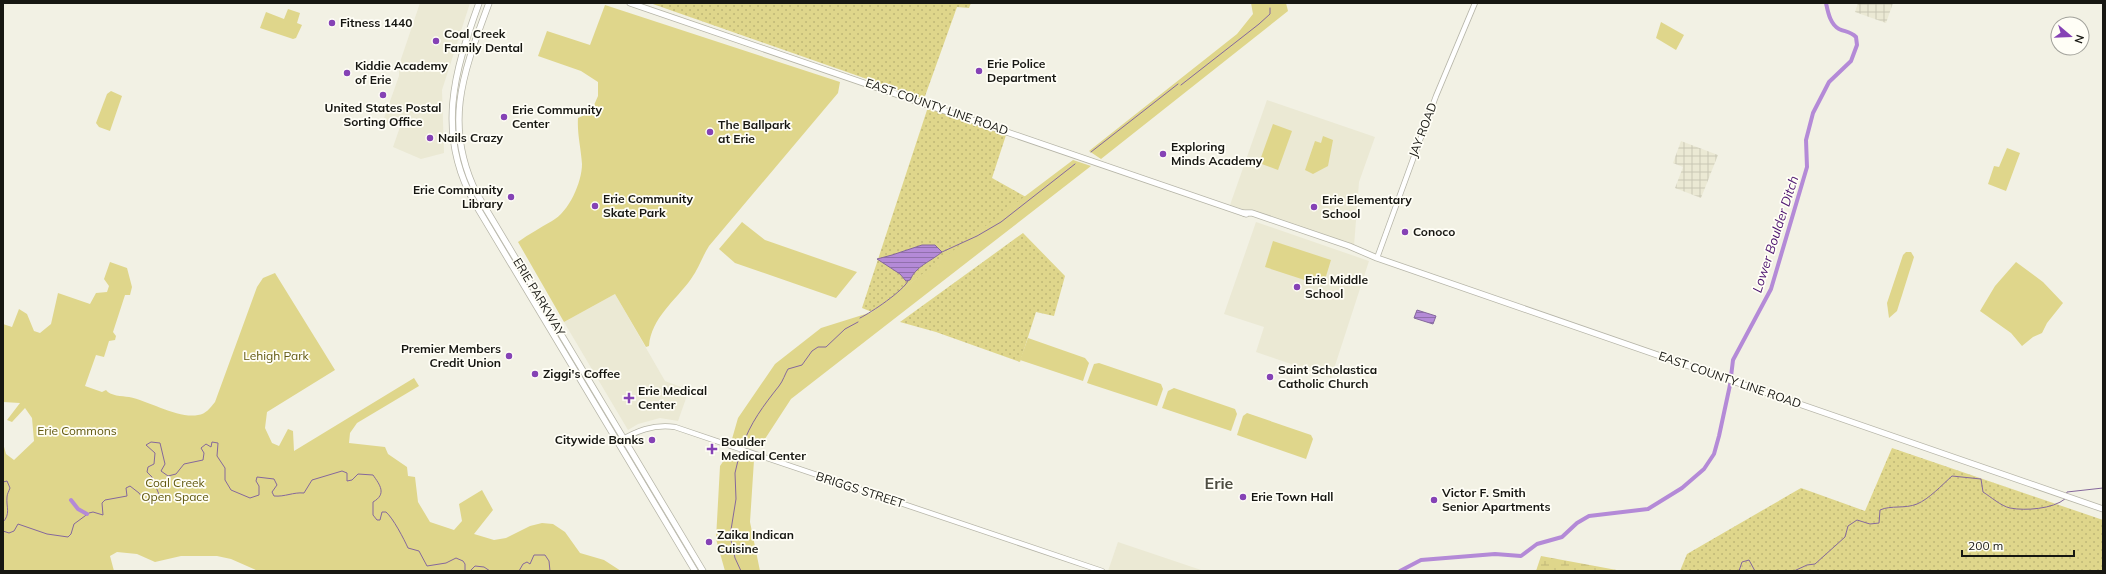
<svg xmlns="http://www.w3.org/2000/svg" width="2106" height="574" font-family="Mulish,sans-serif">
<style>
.built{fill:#ebe9d4}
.industrial{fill:url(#industrial-grid)}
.grass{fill:url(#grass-dots)}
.wetland{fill:url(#wetland-marsh)}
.green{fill:#dfd68b}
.water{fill:url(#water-rules);stroke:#85689c}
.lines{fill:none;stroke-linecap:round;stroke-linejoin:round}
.stream{stroke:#85689c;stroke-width:1}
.canal{stroke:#b48ad7;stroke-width:4}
.minor-casing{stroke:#b6b5a8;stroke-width:6}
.major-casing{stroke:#b6b5a8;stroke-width:7}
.minor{stroke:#fff;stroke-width:4.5}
.major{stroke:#fff;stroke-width:5.5}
.poi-dot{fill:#8542b5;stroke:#fffef6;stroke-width:1.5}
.labels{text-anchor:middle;stroke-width:3.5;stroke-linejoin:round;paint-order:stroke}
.poi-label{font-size:12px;font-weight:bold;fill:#171712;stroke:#fffef6;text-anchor:start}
.street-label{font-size:12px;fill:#171712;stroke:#fffef6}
.park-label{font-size:12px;fill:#60570d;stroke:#fffef6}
.water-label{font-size:13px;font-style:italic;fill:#4c136f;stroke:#fffef6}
.district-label{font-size:16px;font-weight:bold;fill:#4e4d42;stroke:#fffef6}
</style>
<defs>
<pattern id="industrial-grid" width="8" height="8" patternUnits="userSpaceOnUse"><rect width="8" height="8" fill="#ebe9d4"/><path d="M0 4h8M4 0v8" fill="none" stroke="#c9c7b5"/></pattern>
<pattern id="grass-dots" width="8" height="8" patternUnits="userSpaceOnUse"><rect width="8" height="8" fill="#dfd68b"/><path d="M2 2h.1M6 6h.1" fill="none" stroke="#bfb777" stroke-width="1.8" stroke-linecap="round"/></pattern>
<pattern id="wetland-marsh" width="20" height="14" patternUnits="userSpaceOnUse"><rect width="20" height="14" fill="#dfd68b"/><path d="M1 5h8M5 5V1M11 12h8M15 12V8" fill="none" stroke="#bfb777"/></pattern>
<pattern id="water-rules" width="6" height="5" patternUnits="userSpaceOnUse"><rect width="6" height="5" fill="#b48ad7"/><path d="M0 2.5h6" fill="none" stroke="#9170ad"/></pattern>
</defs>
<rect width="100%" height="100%" fill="#f2f1e4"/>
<g class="built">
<polygon points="420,3 470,3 442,90 444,153 421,159 393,147 400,127 383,121 399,76 399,65"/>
<polygon points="1267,100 1375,137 1359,182 1354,246 1230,205"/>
<polygon points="1256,222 1369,261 1331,378 1256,352 1264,327 1224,314"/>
<polygon points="615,294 665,381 689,390 678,421 660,418 638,424 628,430 564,322"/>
<polygon points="1118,542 1204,571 1108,571"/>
</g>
<g class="industrial">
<polygon points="1858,3 1893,3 1886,23 1855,12"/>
<polygon points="1681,141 1718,155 1701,198 1675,188 1683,167 1673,163"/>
</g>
<g class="grass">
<polygon points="650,3 971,3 969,8 957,7 924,99"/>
<polygon points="928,107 1007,132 992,178 1026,197 872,312 862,308"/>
<polygon points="1023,233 1065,276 1054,316 1036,312 1020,362 936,332 900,322"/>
<polygon points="1892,448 2103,520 2103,571 1680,571 1687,554 1801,488 1865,511"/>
</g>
<polygon class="wetland" points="1541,556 1622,571 1536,571"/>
<g class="green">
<polygon points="1251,3 1286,3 1288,11 1101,159 1089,151 1237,34 1253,14"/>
<path d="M605,5L840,82L838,93L709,246C702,257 699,268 691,279C676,300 651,318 649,346L646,347L615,294L564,322L518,242C529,234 540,228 552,221C569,212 582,182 582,164C581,148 577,134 578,118L591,112L598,96V82L581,71L538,56L547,31L590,45Z"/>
<polygon points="288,9 300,13 297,23 302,25 296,38 293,39 260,28 266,12 284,19"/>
<polygon points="1661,22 1684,35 1676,50 1656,38"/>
<polygon points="111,91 122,96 110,131 99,127 96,123 107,94"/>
<polygon points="1273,124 1292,131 1278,170 1259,163"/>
<polygon points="1323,136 1333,140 1328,166 1313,174 1305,170 1315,141 1321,143"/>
<polygon points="2007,148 2020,153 2006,191 1988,184 1994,166 1999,167"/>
<polygon points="1073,160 1091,166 791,399 759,448 732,439 738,418 775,364 821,328 872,312"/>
<polygon points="742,222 765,240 857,272 836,298 735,263 719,249"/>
<polygon points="1273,241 1331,260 1323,286 1265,267"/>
<polygon points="1906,252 1911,252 1914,257 1897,311 1889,318 1887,303 1903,255"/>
<path d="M110,262L127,268L132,287L130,295H125L113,332L116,336L115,340L109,341L104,357L96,355L85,386L102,392L106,390C110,396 122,396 129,397C149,401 179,419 198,415C206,414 210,408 215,402L257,287L263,278L275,273L335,370L267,412L265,428L272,443L279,446L288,429L293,431L294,451L414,378L419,386L357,423L350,433L349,443L385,447L388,454L407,467L408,476L415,477L418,502L430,522L454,530L462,521L459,504L482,490L493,510L474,534L494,540L506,538L530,526L542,523L553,524L565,532L580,553L604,560L621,571H258L231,559L217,556H181L155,562L137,554L117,552L110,556L114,571H3V443L6,454L14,460L34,441L32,418L25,408L12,422L7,420L20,403L3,402V324L12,327L19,309L27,314L34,331L40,333L51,324L58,293L90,304L96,293L107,292L109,286L104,279Z"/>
<polygon points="2016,262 2043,282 2063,303 2047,323 2042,333 2033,337 2022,346 2011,333 1980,311 1995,286"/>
<polygon points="1028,338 1085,358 1089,363 1083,381 1020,360"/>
<polygon points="1099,363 1161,384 1163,389 1157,406 1087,383 1094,364"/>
<polygon points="1174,388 1235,409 1237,414 1231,431 1162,408 1168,391"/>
<polygon points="1247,413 1311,435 1313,439 1306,459 1237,435 1243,416"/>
<polygon points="729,453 754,460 750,522 760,571 725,571 716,539 720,466"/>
</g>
<g class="water">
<path d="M922,245H935L942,252C930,262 916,266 910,280L906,281L900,274L877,259L892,255Z"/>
<polygon points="1417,310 1436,316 1433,324 1414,318"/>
</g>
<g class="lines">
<g class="stream">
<polyline points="1181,85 1259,24 1270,14 1270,8"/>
<polyline points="1091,152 1178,84"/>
<polyline points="942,252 977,236 1001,222 1075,164"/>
<path d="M860,318C872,312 903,291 908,281"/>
<path d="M742,447C750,423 764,405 779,386C783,381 785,374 788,369L802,365L812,351L818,347H826L845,329L858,322"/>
<polyline points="740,452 735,473 736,499 730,536 735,558 741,571"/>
<path d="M3,482L7,481L10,488C9,491 7,494 7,497C6,507 11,514 3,522"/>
<polyline points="2066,494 2067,492 2103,488"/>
<path d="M3,531L9,533L14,531L18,524L47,534L68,537L71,534L74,524L89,513L93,512L103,515L102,503L105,500L127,496L126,488L130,486L139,493L145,501L155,503L160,497L152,477L147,472L148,467L154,464L155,453L146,445L151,442L160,443L165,464L161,471L168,476L176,474L184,464L203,460L204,453L201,448L206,444L211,447L212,442L218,443L217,456L225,468V480L231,490L250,498L259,495V486L256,481L257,477L274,479L277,485L272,492L274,496C285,497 293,492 304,493L312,480L342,471L347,473V481L352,480L358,474L373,475C380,485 387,494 373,502V515L377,520H380L382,512H386C393,518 404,539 408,548L419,551L427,566L446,563L456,558L463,561L465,564V571"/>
<polyline points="470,571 475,566 484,567 490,571"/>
<polyline points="519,571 523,564 527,562 530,564 534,555 545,555 549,561 550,571"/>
<polyline points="1739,571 1742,562 1749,560 1755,571"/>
<polyline points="1782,571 1786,571"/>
<path d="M1794,571L1807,565L1815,564L1845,537L1848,526L1857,520L1870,524L1879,523L1880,510C1891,505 1905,509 1917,504C1929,499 1942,485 1952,476L1981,479L1983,492C1991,497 2001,506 2010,508C2025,511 2053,509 2065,499"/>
</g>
<g class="canal">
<polyline points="71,500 78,509 87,514"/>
<path d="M1400,571L1421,560L1495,554L1521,556L1537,544L1562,537L1577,523L1589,516L1648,509L1682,488L1704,469L1714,454L1719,436L1730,385L1733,360L1771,289L1807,167L1806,140L1813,113L1829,82L1851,61L1857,45L1856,37C1850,31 1845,32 1839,29C1830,24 1828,12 1826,3"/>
</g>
<g class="minor-casing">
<g id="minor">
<polyline points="1377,258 1436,96 1475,3"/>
<path d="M618,442C636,431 653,424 675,427L1102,571"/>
</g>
</g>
<g class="major-casing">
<g id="major">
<path d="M479,3C454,72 436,133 474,202L695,571"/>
<path d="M489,3C464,71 442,124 477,194L703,571"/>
<polyline points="630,3 1246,214"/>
<polyline points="1244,213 1252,213 1349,246 1377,258 2103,509"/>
</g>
</g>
<use href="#minor" class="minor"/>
<use href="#major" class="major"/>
</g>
<g class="poi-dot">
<circle cx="332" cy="23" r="4"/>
<circle cx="436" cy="41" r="4"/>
<circle cx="979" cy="71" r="4"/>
<circle cx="347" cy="73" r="4"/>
<circle cx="383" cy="95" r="4"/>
<circle cx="504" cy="117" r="4"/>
<circle cx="710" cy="132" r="4"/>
<circle cx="430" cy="138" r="4"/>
<circle cx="1163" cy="154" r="4"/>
<circle cx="511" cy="197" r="4"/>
<circle cx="595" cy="206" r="4"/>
<circle cx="1314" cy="207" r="4"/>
<circle cx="1405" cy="232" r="4"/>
<circle cx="1297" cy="287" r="4"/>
<circle cx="509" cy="356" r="4"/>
<circle cx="535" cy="374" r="4"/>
<circle cx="1270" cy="377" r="4"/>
<path d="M627 392h4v4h4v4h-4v4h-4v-4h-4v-4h4z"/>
<circle cx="652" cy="440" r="4"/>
<path d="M710 443h4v4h4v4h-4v4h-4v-4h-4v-4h4z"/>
<circle cx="1243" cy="497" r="4"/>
<circle cx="1434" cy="500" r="4"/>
<circle cx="709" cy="542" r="4"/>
</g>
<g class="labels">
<g class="poi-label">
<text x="340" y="27">Fitness 1440</text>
<text x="444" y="38">Coal Creek<tspan x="444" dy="14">Family Dental</tspan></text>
<text x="987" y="68">Erie Police<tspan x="987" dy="14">Department</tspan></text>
<text x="355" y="70">Kiddie Academy<tspan x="355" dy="14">of Erie</tspan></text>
<text x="383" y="112" text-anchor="middle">United States Postal<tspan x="383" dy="14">Sorting Office</tspan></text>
<text x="512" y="114">Erie Community<tspan x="512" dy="14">Center</tspan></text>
<text x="718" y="129">The Ballpark<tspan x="718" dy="14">at Erie</tspan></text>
<text x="438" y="142">Nails Crazy</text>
<text x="1171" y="151">Exploring<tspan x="1171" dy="14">Minds Academy</tspan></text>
<text x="503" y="194" text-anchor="end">Erie Community<tspan x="503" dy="14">Library</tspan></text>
<text x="603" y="203">Erie Community<tspan x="603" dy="14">Skate Park</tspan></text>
<text x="1322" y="204">Erie Elementary<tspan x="1322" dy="14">School</tspan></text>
<text x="1413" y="236">Conoco</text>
<text x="1305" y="284">Erie Middle<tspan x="1305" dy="14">School</tspan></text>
<text x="501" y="353" text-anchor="end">Premier Members<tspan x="501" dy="14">Credit Union</tspan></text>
<text x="1278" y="374">Saint Scholastica<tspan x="1278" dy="14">Catholic Church</tspan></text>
<text x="543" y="378">Ziggi's Coffee</text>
<text x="638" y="395">Erie Medical<tspan x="638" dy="14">Center</tspan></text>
<text x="644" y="444" text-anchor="end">Citywide Banks</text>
<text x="721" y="446">Boulder<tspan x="721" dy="14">Medical Center</tspan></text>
<text x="1442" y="497">Victor F. Smith<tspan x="1442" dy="14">Senior Apartments</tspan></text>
<text x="1251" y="501">Erie Town Hall</text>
<text x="717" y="539">Zaika Indican<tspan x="717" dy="14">Cuisine</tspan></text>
</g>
<g class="street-label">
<text transform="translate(937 107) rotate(19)" y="4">EAST COUNTY LINE ROAD</text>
<text transform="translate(1423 130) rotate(-69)" y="4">JAY ROAD</text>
<text transform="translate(539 297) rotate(59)" y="4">ERIE PARKWAY</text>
<text transform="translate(1730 380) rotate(19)" y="4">EAST COUNTY LINE ROAD</text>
<text transform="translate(860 490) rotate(18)" y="4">BRIGGS STREET</text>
</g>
<g class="park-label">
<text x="276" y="360">Lehigh Park</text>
<text x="77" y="435">Erie Commons</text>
<text x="175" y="487">Coal Creek<tspan x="175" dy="14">Open Space</tspan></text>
</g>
<g class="water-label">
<text transform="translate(1775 234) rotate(-72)" y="5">Lower Boulder Ditch</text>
</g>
<g class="district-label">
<text x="1219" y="489">Erie</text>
</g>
</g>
<rect width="2106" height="574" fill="none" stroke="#171712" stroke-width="8"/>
<g transform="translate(2070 36) rotate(109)"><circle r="19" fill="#fffef6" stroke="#a2a29b"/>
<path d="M0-3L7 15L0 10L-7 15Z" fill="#8542b5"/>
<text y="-6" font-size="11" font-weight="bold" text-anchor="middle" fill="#171712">N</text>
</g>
<path d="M1962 550v6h112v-6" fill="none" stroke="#171712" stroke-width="2"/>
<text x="1968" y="550" font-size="12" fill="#171712" stroke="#fffef6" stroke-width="3" paint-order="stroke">200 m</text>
</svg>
